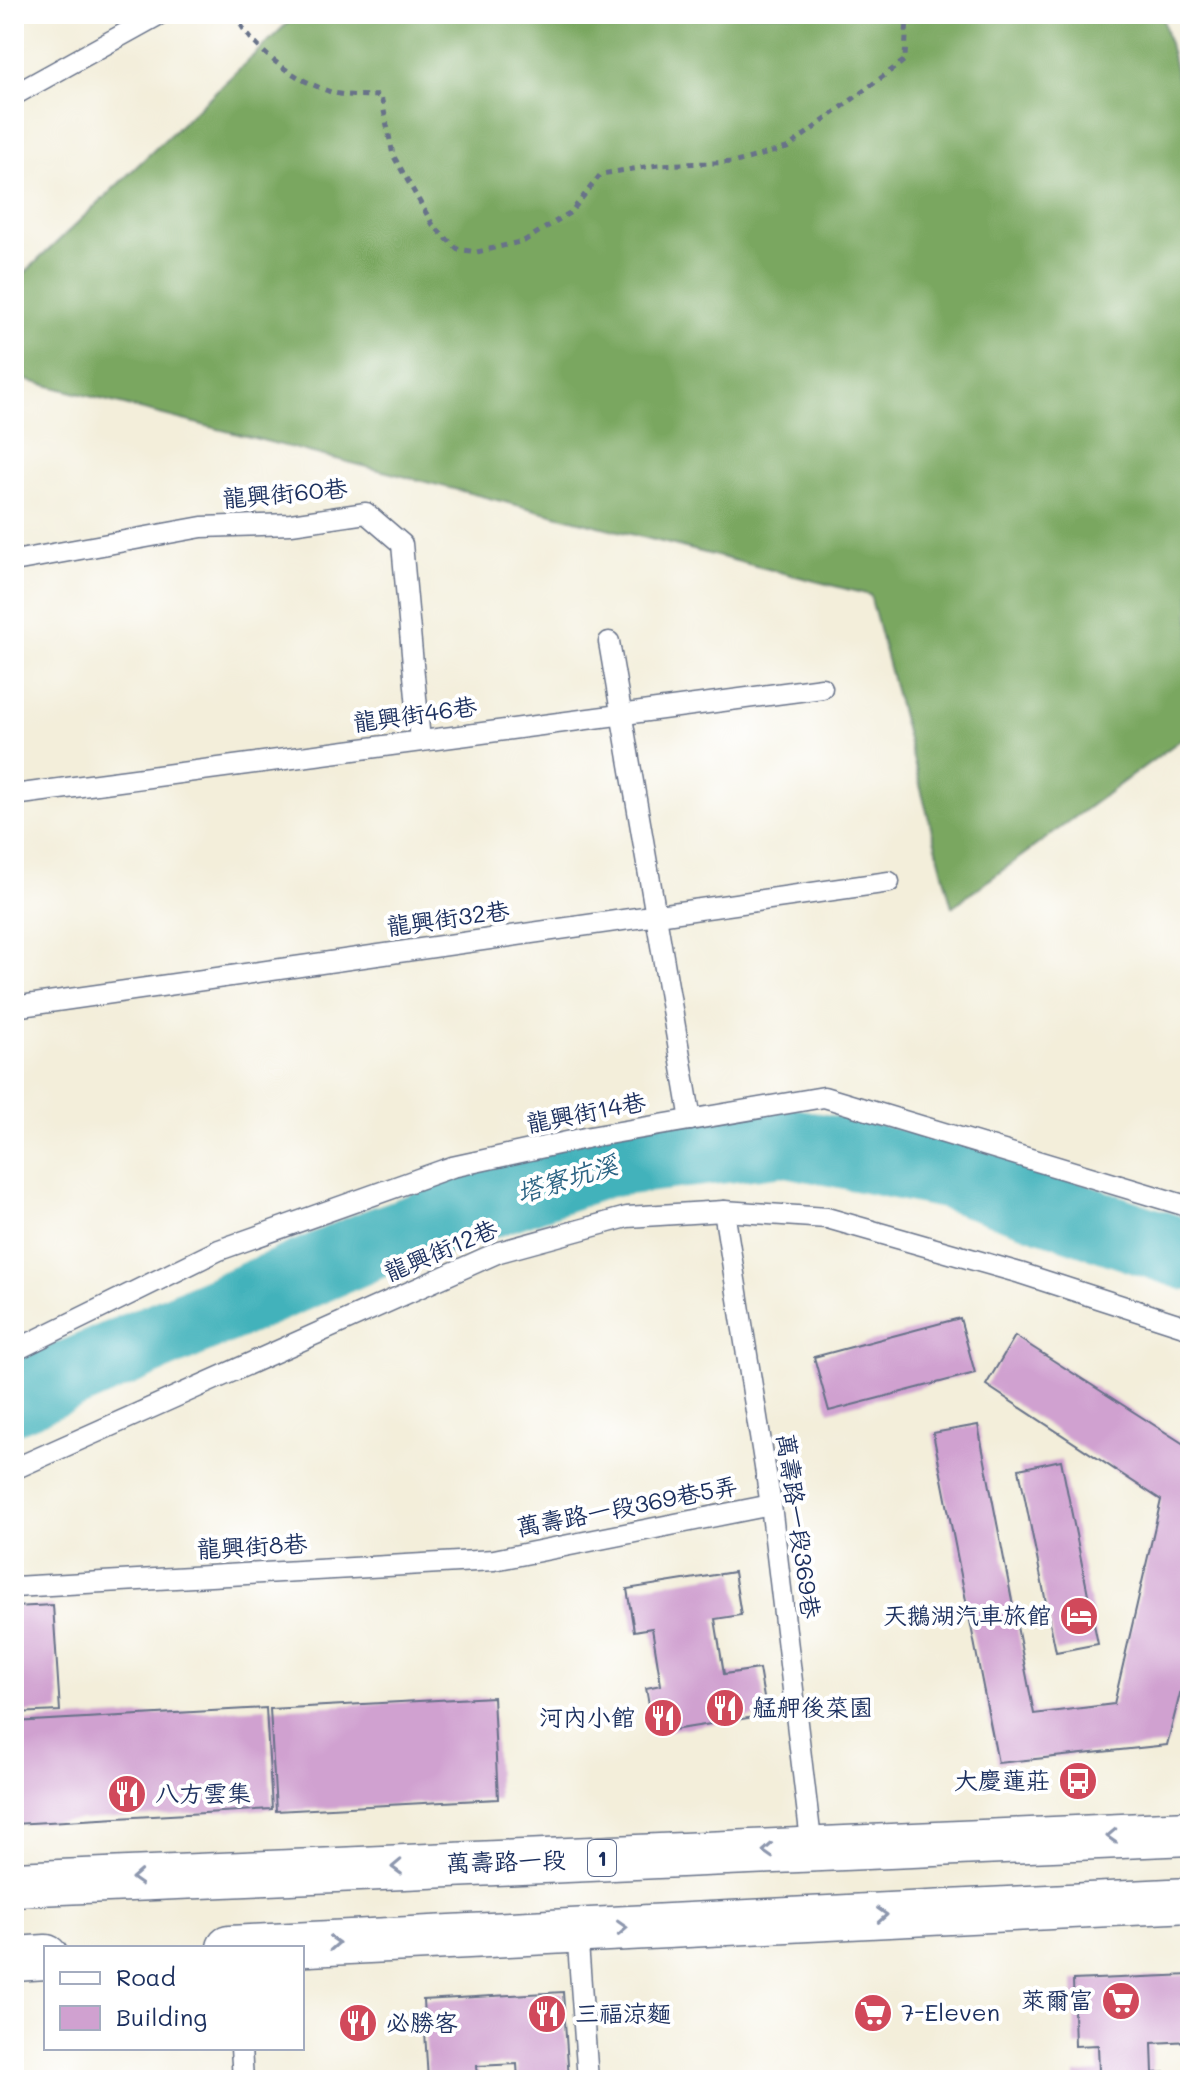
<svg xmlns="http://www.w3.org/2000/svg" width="1204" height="2094" font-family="Mali,'LXGW WenKai TC',sans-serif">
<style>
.forest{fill:#7aa760;stroke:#4a6b5f;stroke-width:2}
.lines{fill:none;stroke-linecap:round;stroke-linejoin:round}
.river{stroke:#42b2bb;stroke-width:70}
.building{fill:#d0a1d0}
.service-casing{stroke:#677289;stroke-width:23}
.primary-casing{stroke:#677289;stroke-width:47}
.path{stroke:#677289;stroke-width:5;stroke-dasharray:6 6;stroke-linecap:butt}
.service{stroke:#fff;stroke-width:20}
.primary{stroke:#fff;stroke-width:44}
.oneway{stroke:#8d97ae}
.labels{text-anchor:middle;stroke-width:8;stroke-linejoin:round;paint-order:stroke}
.shield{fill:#fff;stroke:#5f6d8e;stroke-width:2}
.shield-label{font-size:22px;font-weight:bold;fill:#1b2f5e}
.street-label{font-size:24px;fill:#1b2f5e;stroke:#fff}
.poi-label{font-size:24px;fill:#1b2f5e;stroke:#fff;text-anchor:start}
.water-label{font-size:26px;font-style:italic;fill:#2b6383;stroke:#fff}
</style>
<rect width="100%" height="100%" fill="#fff"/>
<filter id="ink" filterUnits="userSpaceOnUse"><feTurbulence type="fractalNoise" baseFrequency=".0125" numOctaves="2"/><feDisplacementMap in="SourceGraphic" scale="16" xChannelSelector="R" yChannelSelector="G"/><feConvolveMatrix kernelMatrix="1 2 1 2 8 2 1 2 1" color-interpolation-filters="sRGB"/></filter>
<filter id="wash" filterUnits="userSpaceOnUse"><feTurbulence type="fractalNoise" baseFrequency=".006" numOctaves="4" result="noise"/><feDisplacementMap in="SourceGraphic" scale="32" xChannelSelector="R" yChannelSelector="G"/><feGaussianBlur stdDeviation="1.8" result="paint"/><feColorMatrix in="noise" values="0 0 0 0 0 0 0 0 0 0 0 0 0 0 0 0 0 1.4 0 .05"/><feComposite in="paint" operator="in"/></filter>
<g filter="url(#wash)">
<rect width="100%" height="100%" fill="#f3eeda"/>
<polygon class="forest" points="297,14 1162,14 1190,131 1190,733 952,907 870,595 14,377 14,283"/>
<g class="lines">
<polyline class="river" points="14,1399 376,1243 603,1163 783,1141 950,1175 1190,1256"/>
</g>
<g id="blocks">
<g class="building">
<polygon points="960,1318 975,1373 829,1411 814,1357"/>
<polygon points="1015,1336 1190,1448 1190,1654 1167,1745 998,1763 933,1433 978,1425 1034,1714 1114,1704 1161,1500 986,1385"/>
<polygon points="1061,1460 1098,1644 1056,1652 1019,1469"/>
<polygon points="734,1572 741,1615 715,1619 724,1674 759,1669 767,1715 654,1733 646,1688 661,1685 652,1628 634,1631 627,1589"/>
<polygon points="53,1605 60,1711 14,1713 14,1607"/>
<polygon points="493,1697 498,1799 276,1811 270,1709"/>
<polygon points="266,1708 272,1809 14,1824 14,1722"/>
<polygon points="1190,1975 1190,2041 1152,2043 1153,2073 1181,2072 1182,2080 1075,2080 1075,2074 1099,2072 1098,2045 1075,2046 1073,1980"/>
<polygon points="563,1992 569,2080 518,2080 517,2064 477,2066 478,2080 428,2080 423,2000"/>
</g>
</g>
</g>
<g filter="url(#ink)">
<use href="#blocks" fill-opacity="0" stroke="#677289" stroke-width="2"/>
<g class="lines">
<g class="service-casing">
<g id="service">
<polyline points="14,95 160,14"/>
<polyline points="14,561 202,527 291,524 366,513 402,544 420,741"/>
<polyline points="609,642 691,1120"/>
<polyline points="14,795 822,688"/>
<polyline points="14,1007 889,882"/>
<polyline points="724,1211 771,1505 812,1849"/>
<polyline points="14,1351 219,1250 452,1167 590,1137 824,1097 1190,1207"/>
<polyline points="14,1469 499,1252 627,1217 724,1211 827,1218 1020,1273 1190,1328"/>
<polyline points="14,1587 494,1560 771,1505"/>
<polyline points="577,1930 588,2080"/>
<polyline points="241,2048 243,2080"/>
</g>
</g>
<g class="primary-casing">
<g id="primary">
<polyline points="14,1884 1190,1833"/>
<polyline points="229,1948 1190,1900"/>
<polyline points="14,1959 46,1957"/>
</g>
</g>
<path class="path" d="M235,14C252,50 293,79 331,92C346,97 365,95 381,96L393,155L433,225L457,249L477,252L524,241L571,212L601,174L658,165L736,162L787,148L905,60L907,14"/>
<use href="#service" class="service"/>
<use href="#primary" class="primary"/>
</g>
<defs><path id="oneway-chevron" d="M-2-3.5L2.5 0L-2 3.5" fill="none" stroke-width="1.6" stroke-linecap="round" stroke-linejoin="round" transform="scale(2)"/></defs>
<g class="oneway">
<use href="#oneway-chevron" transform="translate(1112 1836) rotate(178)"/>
<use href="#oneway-chevron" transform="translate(768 1851) rotate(177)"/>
<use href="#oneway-chevron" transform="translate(397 1867) rotate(178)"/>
<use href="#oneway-chevron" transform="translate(137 1878) rotate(177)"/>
<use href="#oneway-chevron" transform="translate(882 1915) rotate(-3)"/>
<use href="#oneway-chevron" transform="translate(622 1928) rotate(-3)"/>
<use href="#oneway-chevron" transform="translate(334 1943) rotate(-3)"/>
</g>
</g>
<defs>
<g id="hotel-disc" transform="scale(2)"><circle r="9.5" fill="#d1495b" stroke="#fff"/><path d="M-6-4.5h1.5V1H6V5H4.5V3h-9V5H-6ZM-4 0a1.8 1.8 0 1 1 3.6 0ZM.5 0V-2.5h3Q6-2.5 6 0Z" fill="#fff"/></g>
<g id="restaurant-disc" transform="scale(2)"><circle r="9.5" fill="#d1495b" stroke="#fff"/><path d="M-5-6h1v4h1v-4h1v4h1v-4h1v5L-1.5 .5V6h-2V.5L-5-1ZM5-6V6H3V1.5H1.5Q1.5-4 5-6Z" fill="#fff"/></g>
<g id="bus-disc" transform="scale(2)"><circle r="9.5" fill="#d1495b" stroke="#fff"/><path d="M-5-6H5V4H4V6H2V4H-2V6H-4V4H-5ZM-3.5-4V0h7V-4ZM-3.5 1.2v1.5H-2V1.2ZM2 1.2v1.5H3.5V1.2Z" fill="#fff"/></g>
<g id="supermarket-disc" transform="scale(2)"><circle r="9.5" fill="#d1495b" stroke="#fff"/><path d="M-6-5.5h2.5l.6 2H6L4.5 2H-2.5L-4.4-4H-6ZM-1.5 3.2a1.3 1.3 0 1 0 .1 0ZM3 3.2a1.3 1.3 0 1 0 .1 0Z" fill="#fff"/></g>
</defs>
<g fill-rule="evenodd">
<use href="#hotel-disc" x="1079" y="1616"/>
<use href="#restaurant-disc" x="725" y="1708"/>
<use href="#restaurant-disc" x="663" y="1718"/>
<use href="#bus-disc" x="1078" y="1781"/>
<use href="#restaurant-disc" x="127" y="1794"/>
<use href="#supermarket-disc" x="1121" y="2001"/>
<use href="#supermarket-disc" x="873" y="2013"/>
<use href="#restaurant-disc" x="547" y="2014"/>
<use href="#restaurant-disc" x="358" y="2023"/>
</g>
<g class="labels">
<rect class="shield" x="588" y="1840" width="28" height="36" rx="6"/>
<g class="shield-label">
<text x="602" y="1866">1</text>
</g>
<g class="street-label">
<text transform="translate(285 494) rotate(-5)" y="8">龍興街60巷</text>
<text transform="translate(415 715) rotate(-8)" y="8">龍興街46巷</text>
<text transform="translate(448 919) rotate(-8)" y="8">龍興街32巷</text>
<text transform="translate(586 1113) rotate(-11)" y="8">龍興街14巷</text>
<text transform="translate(441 1251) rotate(-23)" y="8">龍興街12巷</text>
<text transform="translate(627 1507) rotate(-11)" y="8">萬壽路一段369巷5弄</text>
<text transform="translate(798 1526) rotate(82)" y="8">萬壽路一段369巷</text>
<text transform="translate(252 1547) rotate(-3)" y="8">龍興街8巷</text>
<text transform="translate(506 1862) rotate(-2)" y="8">萬壽路一段</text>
</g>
<g class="poi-label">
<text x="1051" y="1624" text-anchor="end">天鵝湖汽車旅館</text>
<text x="753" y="1716">艋舺後菜園</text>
<text x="635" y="1726" text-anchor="end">河內小館</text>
<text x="1050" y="1789" text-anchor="end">大慶蓮莊</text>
<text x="155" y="1802">八方雲集</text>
<text x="1093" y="2009" text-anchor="end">萊爾富</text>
<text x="901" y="2021">7-Eleven</text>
<text x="575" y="2022">三福涼麵</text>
<text x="386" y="2031">必勝客</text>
</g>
<g class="water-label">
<text transform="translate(567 1179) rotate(-17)" y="9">塔寮坑溪</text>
</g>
</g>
<rect width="1204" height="2094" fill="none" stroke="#fff" stroke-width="48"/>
<rect x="44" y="1946" width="260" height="104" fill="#ffffff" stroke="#a4acbf" stroke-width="2"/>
<rect x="60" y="1972" width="40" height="12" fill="#ffffff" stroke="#a4acbf" stroke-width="2"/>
<text x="116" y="1986" font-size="24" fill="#1b2f5e">Road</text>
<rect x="60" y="2006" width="40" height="24" fill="#d0a1d0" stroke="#a4acbf" stroke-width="2"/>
<text x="116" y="2026" font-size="24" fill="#1b2f5e">Building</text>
</svg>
